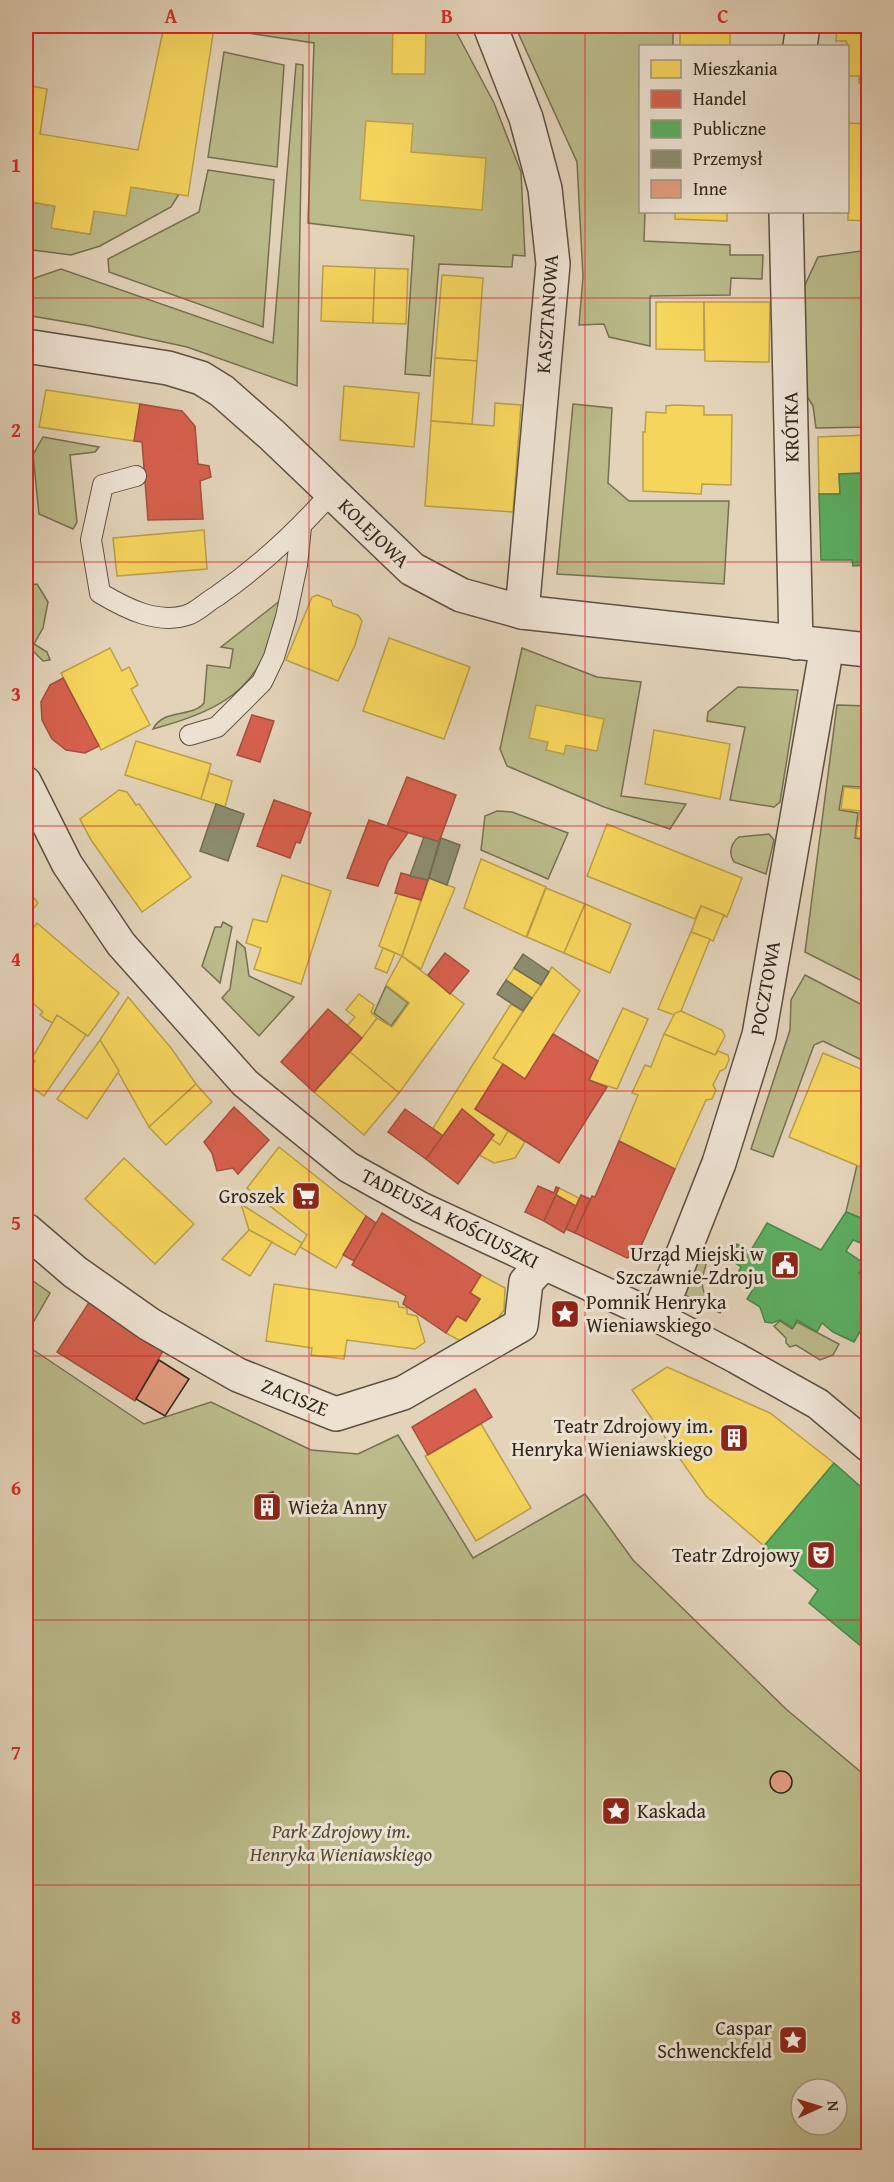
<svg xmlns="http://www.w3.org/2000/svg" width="894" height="2182" font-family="'Gentium Book Plus',serif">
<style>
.green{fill:#bbba8a;stroke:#757052;stroke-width:1.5;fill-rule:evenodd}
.homes{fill:#f6d55c;stroke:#baa048;stroke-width:1.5}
.shops{fill:#d6604d;stroke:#a44f3d;stroke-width:1.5}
.public{fill:#5aae61;stroke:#4d854b;stroke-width:1.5}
.industry{fill:#8c8c6e;stroke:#706d54;stroke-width:1.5}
.building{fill:#e29d7f;stroke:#2f2619;stroke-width:1.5}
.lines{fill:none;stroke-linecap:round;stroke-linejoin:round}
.service-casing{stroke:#5c5141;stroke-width:22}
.pedestrian-casing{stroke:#5c5141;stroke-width:33}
.minor-casing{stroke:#5c5141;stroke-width:36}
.tertiary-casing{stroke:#5c5141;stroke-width:36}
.service{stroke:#ede2d2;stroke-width:20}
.pedestrian{stroke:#ede2d2;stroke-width:30}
.minor{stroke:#ede2d2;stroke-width:33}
.tertiary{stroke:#ede2d2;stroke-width:33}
.grid{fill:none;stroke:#d62828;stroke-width:1.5;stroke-opacity:0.55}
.labels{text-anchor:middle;stroke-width:6;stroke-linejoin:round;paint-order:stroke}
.street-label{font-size:20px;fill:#2f2619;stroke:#ede2d2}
.poi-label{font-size:20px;fill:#2f2619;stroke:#ede2d2;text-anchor:end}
.park-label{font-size:20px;font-style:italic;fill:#524b35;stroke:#ede2d2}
.neatline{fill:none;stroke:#d62828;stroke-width:2}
.grid-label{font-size:20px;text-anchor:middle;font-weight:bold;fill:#d62828}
</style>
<rect width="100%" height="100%" fill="#e3d3b9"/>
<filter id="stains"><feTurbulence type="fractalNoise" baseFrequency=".00333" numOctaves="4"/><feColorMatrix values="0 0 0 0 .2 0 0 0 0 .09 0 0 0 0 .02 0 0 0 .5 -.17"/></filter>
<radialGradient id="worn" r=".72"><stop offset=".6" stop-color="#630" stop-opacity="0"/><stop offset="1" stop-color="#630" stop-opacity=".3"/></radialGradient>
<g class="green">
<polygon points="202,26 453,26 494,103 521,172 525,256 513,255 512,267 439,264 430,376 405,374 414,236 308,223 314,43"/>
<polygon points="515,26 673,26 673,46 640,46 640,212 645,212 644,241 730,245 730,255 763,255 762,279 731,278 730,295 650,296 650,346 609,337 604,324 579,325 583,277 577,162"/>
<polygon points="224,52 284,65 277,167 208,157"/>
<polygon points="296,64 303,65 297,386 187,347 90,326 26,315 26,281 61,269 273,343"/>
<polygon points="208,170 274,180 263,327 109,272 108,259 199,212"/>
<polygon points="131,187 179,194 171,207 100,246 71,255 33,250 26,201 55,206 52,228 90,234 94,211"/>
<polygon points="868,250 868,427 816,428 813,406 798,381 798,300 818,257"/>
<polygon points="573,404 612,408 608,483 629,501 729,501 724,584 557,574"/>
<polygon points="43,437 99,447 95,452 70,455 77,522 73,529 39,514 33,455"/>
<polygon points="37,584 48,602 43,628 34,644 47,652 50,660 43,661 26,644 26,585"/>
<path d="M281,600C265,684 233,707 153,729C164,708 192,718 204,703L207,665L230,668L233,649L221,647Z"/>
<polygon points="522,648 597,677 641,682 621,796 686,804 670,829 604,807 507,766 500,749"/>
<polygon points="738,687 798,690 780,802 774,807 730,800 745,727 707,721 708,712"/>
<polygon points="837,705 868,706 868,752 865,752 861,787 843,786 839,810 858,813 855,838 868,840 868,984 805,952"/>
<polygon points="497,811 512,812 568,833 548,879 481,850 485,816"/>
<path d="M769,834L774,840L766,874L734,862C728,853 731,843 739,837Z"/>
<polygon points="223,922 232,927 220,983 202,966 215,927 221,927"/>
<polygon points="237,941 245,948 249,976 294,997 259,1036 222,998 230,989"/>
<polygon points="805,975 868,1008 868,1063 823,1041 814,1045 773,1157 751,1149 790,1030 791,1000"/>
<polygon points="386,986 408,1003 391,1026 374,1013"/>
<polygon points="857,1165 868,1170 868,1221 846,1212"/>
<path d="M700,1248L706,1250C711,1268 696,1274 705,1295L724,1305L720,1313L681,1293Z"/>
<polygon points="26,1276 50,1293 26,1335"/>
<polygon points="780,1321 792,1329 797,1322 839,1344 833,1355 820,1360 796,1345 790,1347 786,1343 786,1338 774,1326"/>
<path d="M26,1345L144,1424L211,1402L311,1450L358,1454L398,1435L473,1558L585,1494L633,1560L786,1709L868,1778V2156H26ZM801,2089H837V2125H801Z"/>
</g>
<g class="homes">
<polygon points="164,26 214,28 188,196 131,187 126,216 94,211 90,234 51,228 55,206 26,201 26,85 47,89 40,134 138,150"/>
<polygon points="393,26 426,26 425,74 392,74"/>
<rect x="680" y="26" width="50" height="20"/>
<polygon points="837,26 868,26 868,83 859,83 859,76 848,76 848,46 846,41 836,41"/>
<polygon points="366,121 413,124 411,152 486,158 482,210 360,200"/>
<polygon points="848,123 868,124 868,221 848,220"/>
<polygon points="675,212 727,212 727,221 675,219"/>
<polygon points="323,266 375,268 373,323 321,321"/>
<polygon points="375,268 408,269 406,324 373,323"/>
<polygon points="442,275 483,278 477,361 435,358"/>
<polygon points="656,302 704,302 704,350 656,349"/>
<polygon points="704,302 770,302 769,362 705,361"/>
<polygon points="435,358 477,361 472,424 431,421"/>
<polygon points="344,386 419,393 414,447 340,440"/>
<polygon points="46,390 140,404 134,441 39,427"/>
<polygon points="495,403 521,405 513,512 425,506 431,421 494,426"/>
<polygon points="674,405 704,406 704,415 732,415 731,485 702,484 701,494 643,491 643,432 645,432 646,412 666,413 666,406"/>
<polygon points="868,435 868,473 839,474 840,494 819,494 818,437"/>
<polygon points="204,530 207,569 117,576 113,538"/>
<polygon points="317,595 331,600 333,606 358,615 362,621 355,645 338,681 286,660 312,597"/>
<polygon points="389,638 470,667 444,739 363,711"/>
<polygon points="110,648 122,671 129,667 138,685 131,689 150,725 101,750 61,673"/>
<polygon points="536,705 604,719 597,751 566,745 564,754 546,750 548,742 529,738"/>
<polygon points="654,730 730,744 720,799 645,784"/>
<polygon points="136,741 211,764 201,799 125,775"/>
<polygon points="866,753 868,753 868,839 856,837 860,811 841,809 844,787 862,789"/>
<polygon points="209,773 232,781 225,807 201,799"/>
<polygon points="119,790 127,792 136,805 139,804 191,877 142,912 91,840 80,819"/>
<polygon points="607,824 742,878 727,917 701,906 695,919 587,876"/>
<polygon points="481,859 546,887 526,937 464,908"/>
<polygon points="282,875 331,891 301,984 254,969 261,948 246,943 253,919 267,922"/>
<polygon points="429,878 455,888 421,969 402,956"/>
<polygon points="26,888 38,903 26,918"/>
<polygon points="546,888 585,904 564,953 527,937"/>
<polygon points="398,894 421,900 402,956 379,946"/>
<polygon points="585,904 631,924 610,973 564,953"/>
<polygon points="701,906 724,915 713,941 691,932"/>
<polygon points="37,923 119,993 88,1036 57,1015 53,1023 47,1020 40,1015 43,1012 26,997 26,937"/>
<polygon points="691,932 710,939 681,1011 674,1015 658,1009"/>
<polygon points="383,948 395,953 387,973 375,968"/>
<polygon points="402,956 464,1004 399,1093 350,1052 377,1018 392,1027 409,1003 386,985"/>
<polygon points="552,967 580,991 525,1079 493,1058"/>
<polygon points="514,968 541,985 532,998 506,980"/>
<polygon points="359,994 374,1005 371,1012 377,1018 362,1038 347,1026 355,1017 346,1010"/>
<polygon points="128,997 171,1048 196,1084 149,1127 100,1040"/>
<polygon points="511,1004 523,1011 493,1058 503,1064 475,1109 508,1131 500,1145 491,1139 494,1135 462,1109 443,1136 433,1128"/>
<polygon points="623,1008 648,1019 617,1089 589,1080"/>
<polygon points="681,1011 722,1030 725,1036 715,1055 664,1034 675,1013"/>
<polygon points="57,1015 86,1035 44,1096 28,1084 32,1079 30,1069 35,1061 31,1060"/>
<polygon points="664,1034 715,1055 718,1051 728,1055 729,1060 725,1069 720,1071 713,1085 716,1090 712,1099 706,1100 675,1169 619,1141 638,1095 632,1093 645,1065 651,1067"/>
<polygon points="100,1040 119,1071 87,1119 57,1099"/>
<polygon points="350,1052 399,1093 364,1135 314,1092"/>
<polygon points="823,1053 868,1072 868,1170 789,1137"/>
<polygon points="196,1084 212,1102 166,1145 149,1127"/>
<polygon points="508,1131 525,1142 515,1158 494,1163 479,1155 491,1139 500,1145"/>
<polygon points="279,1147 366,1216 336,1268 300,1247 307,1235 247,1188"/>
<polygon points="124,1158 194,1224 155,1264 85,1199"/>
<polygon points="559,1188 579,1198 576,1206 556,1195"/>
<polygon points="241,1204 302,1243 295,1255 249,1230"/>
<polygon points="249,1230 272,1242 250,1276 222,1259"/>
<polygon points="481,1275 505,1288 504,1310 485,1336 464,1343 446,1333 457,1316 466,1321 480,1299 470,1293"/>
<polygon points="274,1284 398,1302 399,1307 407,1308 407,1314 417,1316 425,1342 415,1349 347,1340 344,1359 311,1355 312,1348 266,1341"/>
<polygon points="667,1367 770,1413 834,1463 764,1546 706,1496 632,1390"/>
<polygon points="481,1424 531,1508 476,1541 425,1456"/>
</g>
<g class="shops">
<polygon points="140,404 182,411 195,426 198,464 209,466 211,477 200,481 203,519 148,520 142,442 134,441"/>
<polygon points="26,660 30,661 33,668 32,674 26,677"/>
<polygon points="63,678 99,746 85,753 66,750 52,739 42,720 41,702 50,685"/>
<polygon points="252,715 274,721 260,762 237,755"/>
<polygon points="407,777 456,795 439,842 387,826"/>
<polygon points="274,800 311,813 300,843 296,842 290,858 257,846"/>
<polygon points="369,820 408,833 388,861 378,886 347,878"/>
<polygon points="401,873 428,880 421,900 395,893"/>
<polygon points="445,953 469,971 450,994 428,975"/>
<polygon points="328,1009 362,1038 314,1092 281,1062"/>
<polygon points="553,1034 598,1061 589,1080 607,1087 559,1163 475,1109 503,1064 525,1079"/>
<polygon points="234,1107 269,1140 238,1174 233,1168 217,1171 212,1153 204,1142"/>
<polygon points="405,1109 443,1136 426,1159 388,1132"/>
<polygon points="462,1109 494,1135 458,1184 426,1159"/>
<polygon points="619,1141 675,1169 638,1253 627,1258 575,1233 592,1196 595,1197"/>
<polygon points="538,1186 554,1193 556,1187 559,1188 544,1221 525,1212"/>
<polygon points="556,1195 576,1206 564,1233 544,1221"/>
<polygon points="581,1195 590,1199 575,1233 566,1229"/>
<polygon points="382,1213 481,1275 470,1293 480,1299 466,1321 457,1316 446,1333 403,1304 406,1296 352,1265"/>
<polygon points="366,1216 376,1223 354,1261 343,1255"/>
<polygon points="90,1301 164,1349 135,1401 57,1352"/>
<polygon points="475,1389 492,1417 428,1455 412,1427"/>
</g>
<g class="public">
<polygon points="862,473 863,489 868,489 868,565 853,566 852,560 821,560 819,494 840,494 839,474"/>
<polygon points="846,1212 868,1221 868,1246 853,1240 846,1251 865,1264 859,1273 868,1279 868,1318 854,1342 833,1332 822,1323 817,1332 797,1320 793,1328 780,1320 772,1323 765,1322 760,1307 747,1299 752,1291 734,1280 741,1267 728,1258 737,1244 750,1252 767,1223 821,1250"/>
<polygon points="834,1463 868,1493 868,1652 809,1603 818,1590 764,1546"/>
</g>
<g class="industry">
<polygon points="216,804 244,814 228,861 200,851"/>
<polygon points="424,837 439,842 428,880 410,876"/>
<polygon points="441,838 460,845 447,885 429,878"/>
<polygon points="523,954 549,972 541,985 514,968"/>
<polygon points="506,980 532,998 523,1011 497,994"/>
</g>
<g class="building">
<polygon points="159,1360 189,1379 165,1416 136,1399"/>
<polygon points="273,1492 278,1511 259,1517 254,1497"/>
<circle cx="781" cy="1782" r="11"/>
</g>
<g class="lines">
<g class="service-casing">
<g id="service">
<path d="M136,476L103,485L91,540L100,593C125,608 159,626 190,614C199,610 208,601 217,596C260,566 297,532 332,492"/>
<polyline points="190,735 217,727 262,682 274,657 286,617 297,565 301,527"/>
</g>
</g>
<g class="pedestrian-casing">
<polyline id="pedestrian" points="26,782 67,864 121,944 245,1083 348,1167 420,1207 658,1317 736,1358 818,1404 868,1446"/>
</g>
<g class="minor-casing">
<g id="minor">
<polyline points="490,26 526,118 545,189 553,264 522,612"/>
<polyline points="800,46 803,26"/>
<polyline points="786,212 796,643"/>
<polyline points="26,1230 75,1272 149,1324 238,1375 336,1414 403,1393 521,1325 526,1282 542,1265"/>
<polyline points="658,1317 719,1163 759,1035 827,646"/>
</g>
</g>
<g class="tertiary-casing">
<polyline id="tertiary" points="26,346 168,368 201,378 222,391 272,435 412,569 461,595 522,612 868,650"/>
</g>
<use href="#service" class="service"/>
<use href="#pedestrian" class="pedestrian"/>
<use href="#minor" class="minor"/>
<use href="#tertiary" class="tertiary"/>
</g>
<path class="grid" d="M309,26V2156M585,26V2156M26,298H868M26,562H868M26,826H868M26,1091H868M26,1356H868M26,1620H868M26,1885H868"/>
<defs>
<g id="supermarket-square" transform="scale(1.5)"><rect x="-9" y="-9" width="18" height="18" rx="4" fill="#8f2418" stroke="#ede2d2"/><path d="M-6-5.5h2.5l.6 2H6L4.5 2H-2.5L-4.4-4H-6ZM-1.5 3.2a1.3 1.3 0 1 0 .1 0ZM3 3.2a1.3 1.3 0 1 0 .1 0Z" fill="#fff"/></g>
<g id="civic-square" transform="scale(1.5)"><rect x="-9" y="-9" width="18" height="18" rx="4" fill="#8f2418" stroke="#ede2d2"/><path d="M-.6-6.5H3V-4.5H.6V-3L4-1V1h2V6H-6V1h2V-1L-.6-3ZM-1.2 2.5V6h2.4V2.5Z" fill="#fff"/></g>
<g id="sight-square" transform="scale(1.5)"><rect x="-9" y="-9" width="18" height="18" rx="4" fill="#8f2418" stroke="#ede2d2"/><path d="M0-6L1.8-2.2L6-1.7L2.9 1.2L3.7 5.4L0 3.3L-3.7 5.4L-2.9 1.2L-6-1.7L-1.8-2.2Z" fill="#fff"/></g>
<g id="building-square" transform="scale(1.5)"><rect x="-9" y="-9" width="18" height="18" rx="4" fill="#8f2418" stroke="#ede2d2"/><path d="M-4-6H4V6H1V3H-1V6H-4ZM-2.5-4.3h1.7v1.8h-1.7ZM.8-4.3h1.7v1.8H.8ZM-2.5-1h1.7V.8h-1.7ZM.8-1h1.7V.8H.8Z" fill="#fff"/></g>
<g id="theatre-square" transform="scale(1.5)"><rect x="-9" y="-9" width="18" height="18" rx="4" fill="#8f2418" stroke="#ede2d2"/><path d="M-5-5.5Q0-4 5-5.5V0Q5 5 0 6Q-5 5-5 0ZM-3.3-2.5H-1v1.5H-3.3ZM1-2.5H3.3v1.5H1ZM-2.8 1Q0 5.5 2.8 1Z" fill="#fff"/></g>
</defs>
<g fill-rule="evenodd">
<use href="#supermarket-square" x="306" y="1196"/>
<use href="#civic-square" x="785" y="1265"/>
<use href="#sight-square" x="565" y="1314"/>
<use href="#building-square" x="734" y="1438"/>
<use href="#building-square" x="267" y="1507"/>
<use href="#theatre-square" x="821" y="1555"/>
<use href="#sight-square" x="616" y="1811"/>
<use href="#sight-square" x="793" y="2040"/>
</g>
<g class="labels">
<g class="street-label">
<text transform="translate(547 314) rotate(-86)" y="7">KASZTANOWA</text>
<text transform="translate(791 427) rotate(-91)" y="7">KRÓTKA</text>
<text transform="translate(374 533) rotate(44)" y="7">KOLEJOWA</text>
<text transform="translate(765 988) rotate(-80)" y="7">POCZTOWA</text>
<text transform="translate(450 1218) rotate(27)" y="7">TADEUSZA KOŚCIUSZKI</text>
<text transform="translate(295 1397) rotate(22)" y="7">ZACISZE</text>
</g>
<g class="poi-label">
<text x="285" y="1203">Groszek</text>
<text x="764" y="1261">Urząd Miejski w<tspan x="764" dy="23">Szczawnie-Zdroju</tspan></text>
<text x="586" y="1309" text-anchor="start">Pomnik Henryka<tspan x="586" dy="23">Wieniawskiego</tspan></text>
<text x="713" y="1433">Teatr Zdrojowy im.<tspan x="713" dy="23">Henryka Wieniawskiego</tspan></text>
<text x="288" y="1514" text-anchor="start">Wieża Anny</text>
<text x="800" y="1562">Teatr Zdrojowy</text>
<text x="637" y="1818" text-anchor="start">Kaskada</text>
<text x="772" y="2035">Caspar<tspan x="772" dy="23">Schwenckfeld</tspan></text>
</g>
<g class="park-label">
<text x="341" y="1838">Park Zdrojowy im.<tspan x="341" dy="23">Henryka Wieniawskiego</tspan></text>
</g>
</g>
<rect width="894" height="2182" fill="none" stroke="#e3d3b9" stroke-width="66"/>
<rect x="639" y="45" width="210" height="168" fill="#ede2d2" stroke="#a19788" stroke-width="1.5"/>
<rect x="651" y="60" width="30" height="18" fill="#f6d55c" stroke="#a19788" stroke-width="1.5"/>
<text x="693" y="75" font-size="18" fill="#2f2619">Mieszkania</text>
<rect x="651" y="90" width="30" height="18" fill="#d6604d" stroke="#a19788" stroke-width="1.5"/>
<text x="693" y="105" font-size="18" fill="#2f2619">Handel</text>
<rect x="651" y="120" width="30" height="18" fill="#5aae61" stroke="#a19788" stroke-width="1.5"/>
<text x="693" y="135" font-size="18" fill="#2f2619">Publiczne</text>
<rect x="651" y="150" width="30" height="18" fill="#8c8c6e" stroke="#a19788" stroke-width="1.5"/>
<text x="693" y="165" font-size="18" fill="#2f2619">Przemysł</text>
<rect x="651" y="180" width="30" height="18" fill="#e29d7f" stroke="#a19788" stroke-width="1.5"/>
<text x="693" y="195" font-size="18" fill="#2f2619">Inne</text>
<g transform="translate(819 2107) rotate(86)"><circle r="28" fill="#ede2d2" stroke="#a19788" stroke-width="1.5"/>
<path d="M0-4.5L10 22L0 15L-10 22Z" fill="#8f2418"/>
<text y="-9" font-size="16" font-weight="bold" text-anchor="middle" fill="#2f2619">N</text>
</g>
<rect x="33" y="33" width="828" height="2116" class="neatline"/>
<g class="grid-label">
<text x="171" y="23">A</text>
<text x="447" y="23">B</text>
<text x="723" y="23">C</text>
<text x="16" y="172">1</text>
<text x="16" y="437">2</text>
<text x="16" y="701">3</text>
<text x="16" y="966">4</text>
<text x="16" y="1230">5</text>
<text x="16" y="1495">6</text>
<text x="16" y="1759">7</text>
<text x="16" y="2024">8</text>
</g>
<rect width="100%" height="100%" filter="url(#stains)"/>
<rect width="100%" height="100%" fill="url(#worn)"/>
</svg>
